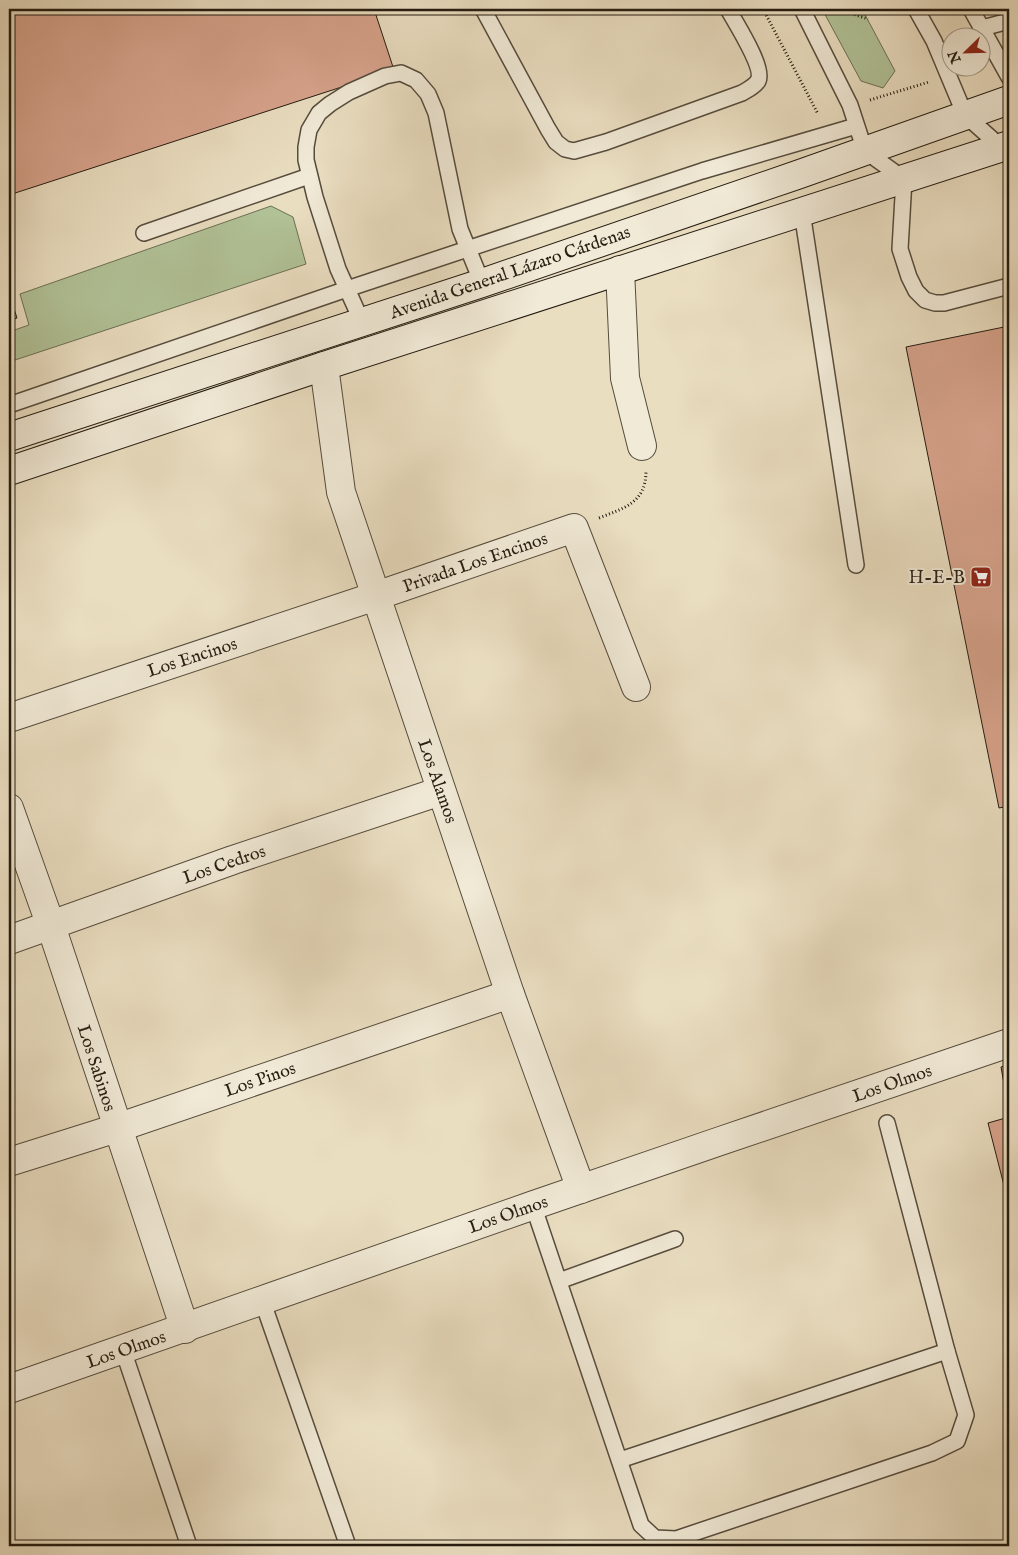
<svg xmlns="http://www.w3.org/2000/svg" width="1018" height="1555" font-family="'IM FELL English',serif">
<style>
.green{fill:#b1c297;stroke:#6b6f54}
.building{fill:#d7a38c;stroke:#251c11}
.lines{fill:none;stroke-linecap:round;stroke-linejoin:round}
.lane-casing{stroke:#564c3d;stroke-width:18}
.street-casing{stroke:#564c3d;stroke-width:30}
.secondary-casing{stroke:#251c11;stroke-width:30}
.path{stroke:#251c11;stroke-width:3;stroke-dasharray:1 2.5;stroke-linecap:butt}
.lane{stroke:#f1ead7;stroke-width:15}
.street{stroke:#f1ead7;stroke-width:28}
.secondary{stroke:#f1ead7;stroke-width:28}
.labels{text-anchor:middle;stroke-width:4;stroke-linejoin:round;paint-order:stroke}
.street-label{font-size:18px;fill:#251c11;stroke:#f1ead7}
.poi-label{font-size:18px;fill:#251c11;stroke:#f1ead7;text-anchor:end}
</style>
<rect width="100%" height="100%" fill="#eadec1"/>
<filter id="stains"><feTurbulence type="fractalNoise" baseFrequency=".004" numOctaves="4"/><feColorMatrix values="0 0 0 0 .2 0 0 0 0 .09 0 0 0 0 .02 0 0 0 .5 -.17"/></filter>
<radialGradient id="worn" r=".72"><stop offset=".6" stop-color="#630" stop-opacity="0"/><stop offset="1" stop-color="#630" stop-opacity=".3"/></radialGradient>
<g class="green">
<polygon points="822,9 862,9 895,71 883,88 861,81"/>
<polygon points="271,206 293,217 306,264 9,362 9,332 29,325 20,294"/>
</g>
<g class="building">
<polygon points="9,9 374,9 394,70 9,195"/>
<polygon points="9,293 17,318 9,321"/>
<polygon points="1009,326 1009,806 999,808 906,347"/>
<polygon points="1009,1064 1009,1112 1001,1067"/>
<polygon points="1009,1117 1009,1205 988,1123"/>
</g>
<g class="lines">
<g class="lane-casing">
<g id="lane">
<path d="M483,9L548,129L556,142L565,149L574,151L606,142L742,93C747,90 754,87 758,81C765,68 735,22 728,9"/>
<polyline points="802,9 850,105 865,151 904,179 900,249 909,277 916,291 925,300 935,303 944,303 1009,286"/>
<polyline points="916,9 934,41 965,115 1001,147"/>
<polyline points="971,9 1009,77"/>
<polyline points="982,28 1009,21"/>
<polyline points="802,212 856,565"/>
<polyline points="144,233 309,176"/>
<polyline points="362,322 338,269 315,197 306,160 306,147 309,130 319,113 330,104 349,92 385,76 401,73 416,80 428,94 436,113 460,229 482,283"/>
<polyline points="9,405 347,289 702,171 856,126"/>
<polyline points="533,1205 641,1525 655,1538 676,1539 932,1453 957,1441 966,1415 947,1351 887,1123"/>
<polyline points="559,1281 675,1239"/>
<polyline points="262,1300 348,1546"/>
<polyline points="123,1350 189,1546"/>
<polyline points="620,1460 947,1351"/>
</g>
</g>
<g class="street-casing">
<g id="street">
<polyline points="620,270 625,378 642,446"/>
<polyline points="324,366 341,492 510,994 581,1189"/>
<polyline points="9,718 376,596 574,528 636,687"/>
<polyline points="9,808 51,926 185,1329"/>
<polyline points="9,940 233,860 441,791"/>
<polyline points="9,1162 117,1128 510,994"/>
<path d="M9,1389C183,1329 357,1266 531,1206C690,1151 850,1097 1009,1043"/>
</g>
</g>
<g class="secondary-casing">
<g id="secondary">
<polyline points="9,437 482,283 797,175 1009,100"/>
<polyline points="9,471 324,366 1009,145"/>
</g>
</g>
<g class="path">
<polyline points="763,9 818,114"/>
<polyline points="838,9 868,19"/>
<polyline points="870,100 929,82"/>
<path d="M599,518C624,508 646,503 646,471"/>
</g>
<use href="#lane" class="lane"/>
<use href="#street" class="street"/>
<use href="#secondary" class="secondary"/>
</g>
<defs>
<g id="supermarket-square" transform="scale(1.125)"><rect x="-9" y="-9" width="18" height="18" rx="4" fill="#8f2418" stroke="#f1ead7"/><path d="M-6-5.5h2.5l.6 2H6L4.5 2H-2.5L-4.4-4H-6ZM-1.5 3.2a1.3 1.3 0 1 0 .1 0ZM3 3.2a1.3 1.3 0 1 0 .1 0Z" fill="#fff"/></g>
</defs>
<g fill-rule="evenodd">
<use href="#supermarket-square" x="981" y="577"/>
</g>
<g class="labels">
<g class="street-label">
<text transform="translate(510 272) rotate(-19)" y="6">Avenida General Lázaro Cárdenas</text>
<text transform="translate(475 562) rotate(-19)" y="6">Privada Los Encinos</text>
<text transform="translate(192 657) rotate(-18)" y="6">Los Encinos</text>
<text transform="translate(438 781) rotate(71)" y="6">Los Alamos</text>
<text transform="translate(224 864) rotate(-19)" y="6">Los Cedros</text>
<text transform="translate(97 1068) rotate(72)" y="6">Los Sabinos</text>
<text transform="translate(260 1079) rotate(-19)" y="6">Los Pinos</text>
<text transform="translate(892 1083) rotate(-19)" y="6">Los Olmos</text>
<text transform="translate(508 1214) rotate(-19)" y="6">Los Olmos</text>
<text transform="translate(126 1349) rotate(-19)" y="6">Los Olmos</text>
</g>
<g class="poi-label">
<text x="965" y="583">H-E-B</text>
</g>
</g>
<rect width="1018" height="1555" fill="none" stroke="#eadec1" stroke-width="30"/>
<rect x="10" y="10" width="998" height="1535" fill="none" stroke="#251c11" stroke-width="2.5"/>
<rect x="15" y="15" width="988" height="1525" fill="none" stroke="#251c11"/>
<g transform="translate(966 52) rotate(247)"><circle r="24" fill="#f1ead7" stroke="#9f9888"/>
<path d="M0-4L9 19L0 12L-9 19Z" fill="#8f2418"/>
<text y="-8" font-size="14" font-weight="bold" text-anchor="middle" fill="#251c11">N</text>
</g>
<rect width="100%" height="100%" filter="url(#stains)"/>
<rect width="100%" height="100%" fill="url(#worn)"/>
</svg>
